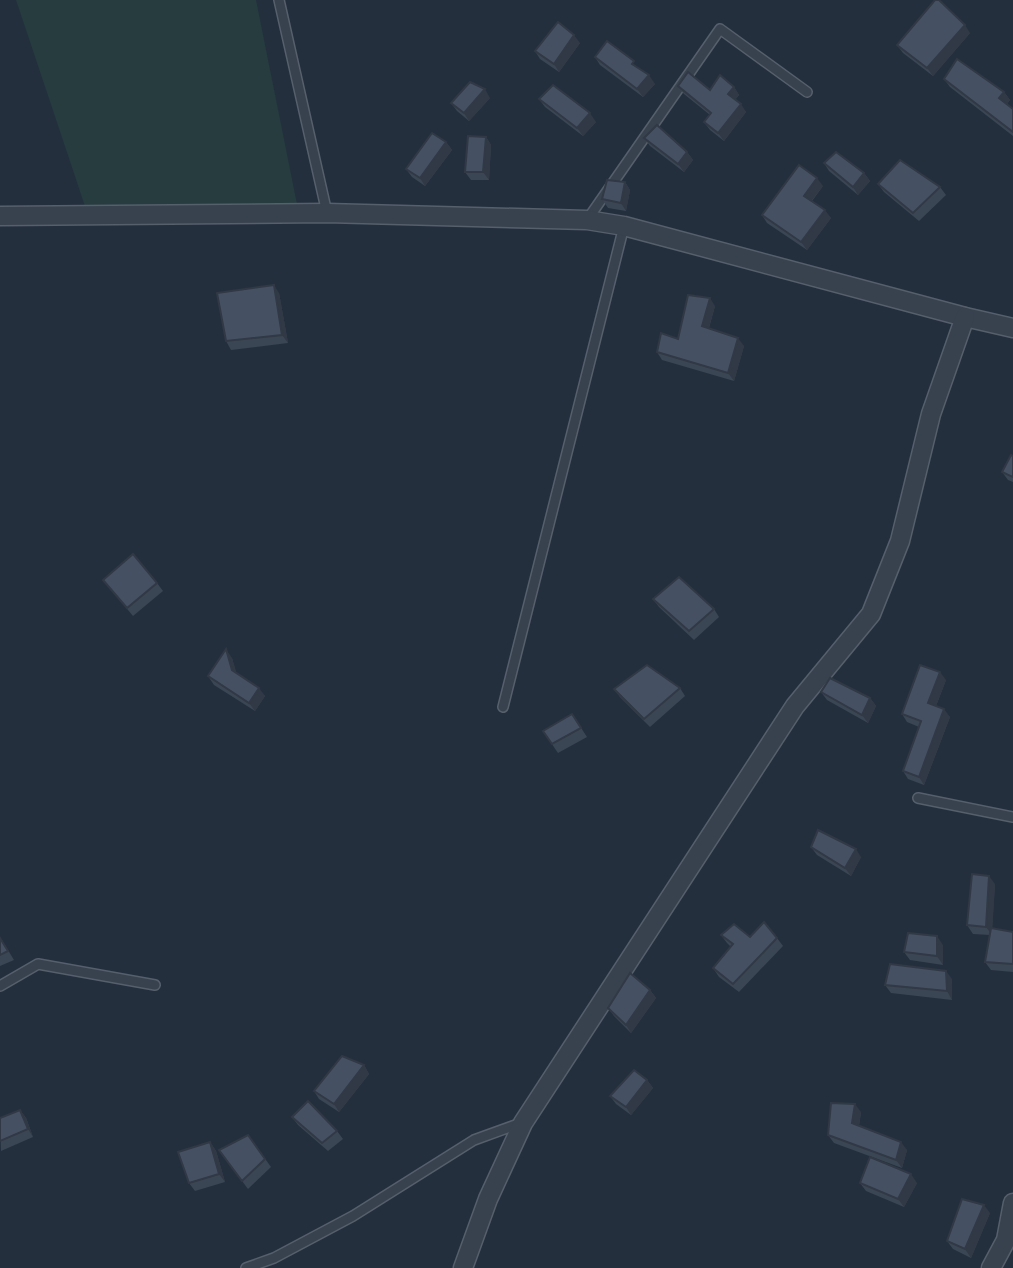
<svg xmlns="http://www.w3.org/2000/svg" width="1013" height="1268" font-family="Inter,sans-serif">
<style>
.green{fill:#263c3f}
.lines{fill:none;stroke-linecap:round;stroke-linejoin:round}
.lane-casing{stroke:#565f6c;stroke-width:12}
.street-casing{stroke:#565f6c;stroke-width:21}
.lane{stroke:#38414e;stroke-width:9}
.street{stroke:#38414e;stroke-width:18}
.wall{fill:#3b4654}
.shaded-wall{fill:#303945}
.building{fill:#455162;stroke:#303945;stroke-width:2}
</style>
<rect width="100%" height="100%" fill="#242f3e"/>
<polygon class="green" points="16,0 256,0 297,204 86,209"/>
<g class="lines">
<g class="lane-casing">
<g id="lane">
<polyline points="279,0 327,213"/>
<polyline points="587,220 720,29 807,92"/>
<polyline points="503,707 624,226"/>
<polyline points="918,798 1013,817"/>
<polyline points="0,986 38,964 155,985"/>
<polyline points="246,1268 274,1258 353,1216 474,1140 521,1123"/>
</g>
</g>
<g class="street-casing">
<g id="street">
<polyline points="0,216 327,213 587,220 624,226 965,317 1013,328"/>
<polyline points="463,1268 488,1199 523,1123 795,706 871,614 900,541 931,414 965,317"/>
<polyline points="991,1268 1006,1240 1013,1203"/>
</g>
</g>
<use href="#lane" class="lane"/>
<use href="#street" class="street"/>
</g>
<g class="wall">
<polygon points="970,33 933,76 903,53 897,45"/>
<polygon points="580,43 559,72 540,59 535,51"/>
<polygon points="595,57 655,84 643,97 600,65"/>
<polygon points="944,79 1004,92 1010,100 1007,104 1013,109 1013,136 950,87"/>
<polygon points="678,86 710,90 734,87 739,95 735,100 746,112 724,141 710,130 704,122 710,115 684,94"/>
<polygon points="490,98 469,121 457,111 451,103"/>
<polygon points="539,99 596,122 583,136 545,107"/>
<polygon points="486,137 491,145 489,180 471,180 465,172"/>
<polygon points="644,138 687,152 693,160 684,172 650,146"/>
<polygon points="446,142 452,150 425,186 412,177 406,169"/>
<polygon points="824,163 864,173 870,181 858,195 829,171"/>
<polygon points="625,182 630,190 626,211 608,208 602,199"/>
<polygon points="878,184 940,187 946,195 919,221 884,192"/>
<polygon points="823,186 812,201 831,218 807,250 767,223 762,215"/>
<polygon points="279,293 288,343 231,350 226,341"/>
<polygon points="715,306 709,328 744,346 734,381 662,360 657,352 678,339"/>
<polygon points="1013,456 1013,482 1008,480 1002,472"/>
<polygon points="103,580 157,583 163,591 133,616"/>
<polygon points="653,599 714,609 719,617 694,640 659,607"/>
<polygon points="232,658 236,673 265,696 255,711 214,685 208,676"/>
<polygon points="946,680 936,706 950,717 924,785 908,779 903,771 919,727 907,722 902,714"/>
<polygon points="680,688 685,696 650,727 620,697 614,689"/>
<polygon points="821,692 870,698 876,706 868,723 827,700"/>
<polygon points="572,714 587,737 558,753 543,731"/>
<polygon points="811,847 861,857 851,876 817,855"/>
<polygon points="995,884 992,928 1013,932 1013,972 991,970 985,962 990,935 973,934 967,925"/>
<polygon points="721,935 777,938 783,946 739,992 719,977 713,968 731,947 727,943"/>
<polygon points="0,937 14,960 0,966"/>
<polygon points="943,945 943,965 910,960 904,952"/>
<polygon points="952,979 952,1000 891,993 885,985"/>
<polygon points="650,990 656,998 631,1033 614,1016 608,1008"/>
<polygon points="364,1065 369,1074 339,1112 319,1099 314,1091"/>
<polygon points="647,1080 653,1088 631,1115 616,1104 610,1096"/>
<polygon points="20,1110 26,1118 33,1137 1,1151 0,1118"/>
<polygon points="861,1112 859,1126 907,1150 902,1168 834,1143 828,1135"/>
<polygon points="292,1117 337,1131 343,1139 328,1151 298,1125"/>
<polygon points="248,1135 271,1167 248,1189 219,1150"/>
<polygon points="210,1142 216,1151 225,1182 195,1191 189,1183"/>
<polygon points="860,1183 917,1183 904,1207 866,1191"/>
<polygon points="990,1213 971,1258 953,1249 947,1241"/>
</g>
<g class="shaded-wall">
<polygon points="965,25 970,33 933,76 927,68"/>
<polygon points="574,35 580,43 559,72 554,64"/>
<polygon points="649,75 655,84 643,97 637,89"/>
<polygon points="734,87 739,95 733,102 728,94"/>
<polygon points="485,89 490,98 469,121 464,113"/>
<polygon points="1004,92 1010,100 1005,107 999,98"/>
<polygon points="741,104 746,112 724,141 718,133"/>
<polygon points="590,113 596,122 583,136 577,128"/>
<polygon points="486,137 491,145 489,180 483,172"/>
<polygon points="446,142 452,150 425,186 420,178"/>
<polygon points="687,152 693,160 684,172 678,164"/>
<polygon points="864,173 870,181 858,195 853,187"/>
<polygon points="817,178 823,186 809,204 804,196"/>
<polygon points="625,182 630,190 626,211 621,203"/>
<polygon points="825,210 831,218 807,250 801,242"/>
<polygon points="274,285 279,293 288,343 282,335"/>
<polygon points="710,298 715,306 707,334 702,326"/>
<polygon points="738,338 744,346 734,381 728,373"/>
<polygon points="226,649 232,658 238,678 232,670"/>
<polygon points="940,672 946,680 934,711 928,703"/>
<polygon points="259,688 265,696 255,711 249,703"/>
<polygon points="870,698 876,706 868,723 862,715"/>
<polygon points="944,709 950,717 924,785 919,777"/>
<polygon points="856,849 861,857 851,876 845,868"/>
<polygon points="989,876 995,884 992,935 986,927"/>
<polygon points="937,936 943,945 943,965 937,956"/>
<polygon points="946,971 952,979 952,1000 947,991"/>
<polygon points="650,990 656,998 631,1033 626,1025"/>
<polygon points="364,1065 369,1074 339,1112 334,1104"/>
<polygon points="647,1080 653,1088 631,1115 626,1107"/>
<polygon points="855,1104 861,1112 858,1131 852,1123"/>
<polygon points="20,1110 26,1118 33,1137 28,1129"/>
<polygon points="210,1142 216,1151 225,1182 219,1174"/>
<polygon points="901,1142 907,1150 902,1168 896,1160"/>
<polygon points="911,1174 917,1183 904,1207 898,1199"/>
<polygon points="984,1205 990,1213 971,1258 965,1249"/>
</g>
<g class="building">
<polygon points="935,0 939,0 965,25 927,68 897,45"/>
<polygon points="558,22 574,35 554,64 535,51"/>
<polygon points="607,41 634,61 632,64 649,75 637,89 595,57"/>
<polygon points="957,59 1004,92 999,98 1013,109 1013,132 944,79"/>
<polygon points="688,72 710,90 720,75 734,87 728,94 741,104 718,133 704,122 711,113 678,86"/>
<polygon points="470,82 485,89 464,113 451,103"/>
<polygon points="553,85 590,113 577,128 539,99"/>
<polygon points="657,125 687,152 678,164 644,138"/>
<polygon points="432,133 446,142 420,178 406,169"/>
<polygon points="468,136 486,137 483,172 465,172"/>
<polygon points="836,152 864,173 853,187 824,163"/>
<polygon points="900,160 940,187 913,213 878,184"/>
<polygon points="799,165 817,178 804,196 825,210 801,242 762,215"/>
<polygon points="607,180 625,182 621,203 602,199"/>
<polygon points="274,285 282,335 226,341 217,293"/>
<polygon points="688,295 710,298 702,326 738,338 728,373 657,352 661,333 678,339"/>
<polygon points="1011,455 1013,456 1013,477 1002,472"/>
<polygon points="133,554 157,583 127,608 103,580"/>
<polygon points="679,577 714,609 689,631 653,599"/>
<polygon points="226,649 232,670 259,688 249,703 208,676"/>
<polygon points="647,665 680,688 644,719 614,689"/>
<polygon points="920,665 940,672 928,703 944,709 919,777 903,771 921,721 902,714"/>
<polygon points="830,678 870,698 862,715 821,692"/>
<polygon points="572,714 581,728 552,744 543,731"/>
<polygon points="818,830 856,849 845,868 811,847"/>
<polygon points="972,874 989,876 986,927 967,925"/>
<polygon points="764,922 777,938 733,984 713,968 733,944 721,935 734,924 750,937"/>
<polygon points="991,928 1013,932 1013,964 985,962"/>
<polygon points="908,933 937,936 937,956 904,952"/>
<polygon points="0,938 8,951 0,955"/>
<polygon points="890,964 946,971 947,991 885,985"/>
<polygon points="630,973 650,990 626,1025 608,1008"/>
<polygon points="342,1056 364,1065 334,1104 314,1091"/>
<polygon points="634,1070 647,1080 626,1107 610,1096"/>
<polygon points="308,1101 337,1131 322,1143 292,1117"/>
<polygon points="831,1103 855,1104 852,1123 901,1142 896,1160 828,1135"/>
<polygon points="20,1110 28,1129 0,1141 0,1118"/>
<polygon points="248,1135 265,1159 242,1181 219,1150"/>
<polygon points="210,1142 219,1174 189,1183 178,1152"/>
<polygon points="870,1157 911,1174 898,1199 860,1183"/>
<polygon points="962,1199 984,1205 965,1249 947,1241"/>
</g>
</svg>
